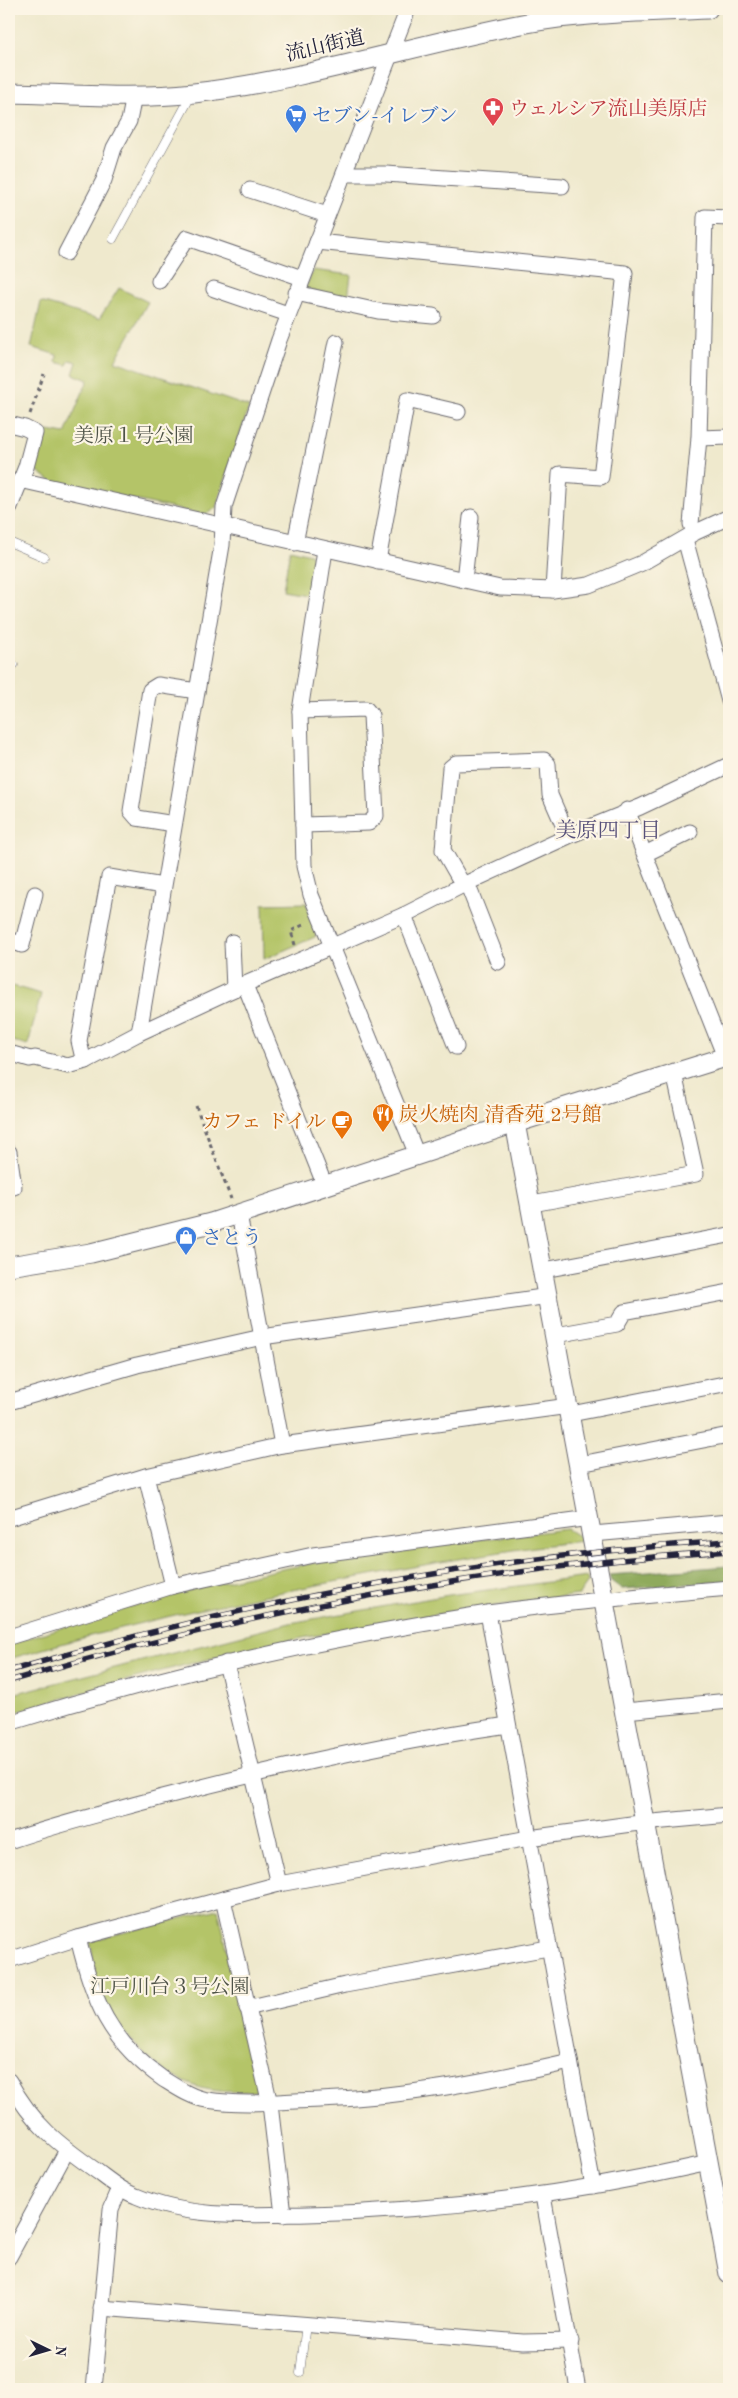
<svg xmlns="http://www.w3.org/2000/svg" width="738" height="2398" font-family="'Old Standard TT','Noto Serif JP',serif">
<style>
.green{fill:#b4c467;stroke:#6b7351}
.forest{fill:#8faa5c;stroke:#58664c}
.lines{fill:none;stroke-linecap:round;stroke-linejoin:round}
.service-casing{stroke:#6a686e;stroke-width:9}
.minor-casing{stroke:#6a686e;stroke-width:17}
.tertiary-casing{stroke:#6a686e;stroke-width:21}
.path{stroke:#6a686e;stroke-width:3;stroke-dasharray:4 4;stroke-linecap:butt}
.service{stroke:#fff;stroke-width:8}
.minor{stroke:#fff;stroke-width:15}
.tertiary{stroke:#fff;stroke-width:19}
.rail-casing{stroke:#22223b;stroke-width:5.5}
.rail{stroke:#fcf5e5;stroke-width:4;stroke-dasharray:11;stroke-linecap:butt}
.labels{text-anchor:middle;stroke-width:4.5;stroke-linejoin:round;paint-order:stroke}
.street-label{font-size:20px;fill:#22223b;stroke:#fcf5e5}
.health-label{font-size:20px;fill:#be3a42;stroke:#fcf5e5;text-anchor:start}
.shop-label{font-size:20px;fill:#366cbe;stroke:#fcf5e5;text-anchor:start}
.park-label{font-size:20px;fill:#4e5348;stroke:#fcf5e5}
.food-label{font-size:20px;fill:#c56008;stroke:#fcf5e5;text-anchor:start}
.neighbourhood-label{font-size:21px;fill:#58517a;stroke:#fcf5e5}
</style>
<rect width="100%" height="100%" fill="#fcf5e5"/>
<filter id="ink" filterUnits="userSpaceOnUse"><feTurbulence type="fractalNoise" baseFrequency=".02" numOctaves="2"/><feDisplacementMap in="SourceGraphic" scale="10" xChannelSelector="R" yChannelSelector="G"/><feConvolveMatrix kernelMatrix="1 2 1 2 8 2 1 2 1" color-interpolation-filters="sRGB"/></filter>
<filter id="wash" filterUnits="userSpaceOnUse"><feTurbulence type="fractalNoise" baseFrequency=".0096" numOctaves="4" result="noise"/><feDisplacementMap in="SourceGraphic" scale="20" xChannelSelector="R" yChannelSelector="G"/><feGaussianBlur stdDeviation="1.12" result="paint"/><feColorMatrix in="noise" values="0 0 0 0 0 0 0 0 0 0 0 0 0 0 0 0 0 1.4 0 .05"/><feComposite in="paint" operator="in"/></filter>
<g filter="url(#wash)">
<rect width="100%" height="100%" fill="#efe9cd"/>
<g class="green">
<polygon points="313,270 351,275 348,299 305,289"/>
<polygon points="119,288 148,302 115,361 249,407 216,508 204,515 52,482 34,468 40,447 48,431 65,434 88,380 73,374 77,362 70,360 67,365 56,362 57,355 31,347 41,302 99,319"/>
<polygon points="290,549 310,554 316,564 311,595 283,590"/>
<polygon points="306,903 317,930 315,937 264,959 263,904"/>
<polygon points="9,985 41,994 28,1045 9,1040"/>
<path d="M567,1529L582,1538V1541C502,1550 423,1565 344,1580C231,1601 118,1626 9,1659V1644C99,1616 189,1587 282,1569C376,1550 472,1541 567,1529Z"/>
<path d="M587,1577L588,1582L579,1595C474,1608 369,1623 265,1646C179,1665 93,1689 9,1714V1695L290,1623L449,1595Z"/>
<path d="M218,1909L260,2091C240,2092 214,2093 195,2086C155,2072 120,2035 103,1997C95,1980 94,1958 90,1941Z"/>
</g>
<polygon class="forest" points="729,1566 729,1581 622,1589 611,1581 609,1575"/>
</g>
<g filter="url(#ink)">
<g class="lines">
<g class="service-casing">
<g id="service">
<polyline points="113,239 192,94"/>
<polyline points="9,542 44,557"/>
<polyline points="9,662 14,665"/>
<polyline points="300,2373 306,2324"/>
</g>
</g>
<g class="minor-casing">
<g id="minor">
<polyline points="345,174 386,174 562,186"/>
<polyline points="250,190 327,215"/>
<polyline points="317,242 625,273 601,477 560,474 553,590"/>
<polyline points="66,253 104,180 114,148 129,121 134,96"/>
<polyline points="159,281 187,238 302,278"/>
<polyline points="214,289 288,314"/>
<polyline points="296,293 378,311 433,316"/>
<polyline points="9,424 25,428 35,433 26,467 9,509"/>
<polyline points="699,438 729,437"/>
<polyline points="20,480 500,588 553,590 589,585 642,563 694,533 729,517"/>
<polyline points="694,533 691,524 699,438 705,217 729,218"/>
<polyline points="685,539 729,701"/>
<polyline points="295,543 336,342"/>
<polyline points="325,550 300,711 304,866 311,895 417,1155"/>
<polyline points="378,561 407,400 458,412"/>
<polyline points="464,580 471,517"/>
<polyline points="300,711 366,709 371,715 376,816 369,823 303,825"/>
<polyline points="627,810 725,1057"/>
<polyline points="174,824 137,818 131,811 150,690 158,685 197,691"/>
<polyline points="645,854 690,832"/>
<polyline points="467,883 498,962"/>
<polyline points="463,885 443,850 450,768 456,763 544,760 548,764 550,795 568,836"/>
<polyline points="404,915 456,1047"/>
<polyline points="9,940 22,945 35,894"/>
<polyline points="232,942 234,989"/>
<polyline points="245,985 325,1186"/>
<polyline points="139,1033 222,545 224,507 279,340 408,9"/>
<polyline points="9,1053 30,1059 35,1058 68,1066 86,1061 139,1033 234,989 404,915 467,883 571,835 640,807 729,765"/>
<polyline points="86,1061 82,1054 79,1041 109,877 163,886"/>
<polyline points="9,1152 14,1187 9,1188"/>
<polyline points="532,1204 696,1174 674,1073"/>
<polyline points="239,1214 282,1445"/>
<polyline points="544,1270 729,1235"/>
<polyline points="556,1335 617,1324 624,1312 729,1292"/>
<polyline points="9,1402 137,1365 262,1337 549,1296"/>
<polyline points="571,1414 729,1383"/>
<polyline points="580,1464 729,1435"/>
<polyline points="146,1476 173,1586"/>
<polyline points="9,1518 146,1476 282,1445 569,1406"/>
<polyline points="593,1534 729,1522"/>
<polyline points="488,1613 593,2186"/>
<polyline points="9,1637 173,1586 313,1555 590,1518"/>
<polyline points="226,1663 279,1884"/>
<polyline points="625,1711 729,1701"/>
<path d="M9,1723C166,1674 326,1638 488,1613C568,1602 649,1595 729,1588"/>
<path d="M9,1841C58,1824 108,1812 159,1798C274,1768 390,1742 508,1725"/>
<polyline points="223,1899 270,2104 283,2215"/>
<path d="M78,1938C93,2001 109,2041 163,2079C176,2087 192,2098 207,2100C245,2106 283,2101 320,2100C406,2097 487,2081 570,2062"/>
<polyline points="9,1960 78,1938 279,1884 529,1838 631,1824 729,1815"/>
<polyline points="247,2008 345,1985 548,1948"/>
<path d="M9,2081C33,2125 58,2144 98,2172C110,2181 122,2191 136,2196C190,2219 250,2215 308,2214C443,2211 576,2193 709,2163"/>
<polyline points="543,2196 578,2389"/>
<polyline points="9,2257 67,2150"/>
<polyline points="101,2308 523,2342 571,2341"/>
<polyline points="94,2389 111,2209 120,2188"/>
</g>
</g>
<g class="tertiary-casing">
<g id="tertiary">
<path d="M9,93C70,94 133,100 194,93C307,80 416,44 527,23C586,12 648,12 708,9"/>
<polyline points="515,1123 729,2274"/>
<polyline points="9,1266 91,1253 211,1223 515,1123 729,1056"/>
</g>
</g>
<g class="path">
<polyline points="30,414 44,374"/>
<polyline points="295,945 291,931 305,924"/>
<polyline points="196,1106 231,1199"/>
</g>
<use href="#service" class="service"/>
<use href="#minor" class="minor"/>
<use href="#tertiary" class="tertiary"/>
<g class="rail-casing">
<g id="rail">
<path d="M9,1671C243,1602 485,1556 729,1541"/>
<path d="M9,1681C243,1613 485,1567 729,1551"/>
</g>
</g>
<use href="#rail" class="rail"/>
</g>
</g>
<defs>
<g id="pharmacy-pin" transform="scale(1.125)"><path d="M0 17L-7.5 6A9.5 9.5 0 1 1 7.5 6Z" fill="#e0444e" stroke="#fcf5e5"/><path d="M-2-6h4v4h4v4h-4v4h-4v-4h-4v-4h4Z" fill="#fff"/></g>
<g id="supermarket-pin" transform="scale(1.125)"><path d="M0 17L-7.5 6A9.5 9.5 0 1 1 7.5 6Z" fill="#3f7fe0" stroke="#fcf5e5"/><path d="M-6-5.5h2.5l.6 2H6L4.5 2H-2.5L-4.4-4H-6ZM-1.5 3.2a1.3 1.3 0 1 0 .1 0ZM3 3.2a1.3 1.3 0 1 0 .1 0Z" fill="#fff"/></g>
<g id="restaurant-pin" transform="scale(1.125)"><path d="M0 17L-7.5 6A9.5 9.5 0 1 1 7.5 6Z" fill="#e8710a" stroke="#fcf5e5"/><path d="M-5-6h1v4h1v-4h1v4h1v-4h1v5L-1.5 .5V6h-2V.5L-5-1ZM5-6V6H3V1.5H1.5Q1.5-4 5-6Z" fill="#fff"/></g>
<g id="cafe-pin" transform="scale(1.125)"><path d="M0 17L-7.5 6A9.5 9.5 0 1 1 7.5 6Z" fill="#e8710a" stroke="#fcf5e5"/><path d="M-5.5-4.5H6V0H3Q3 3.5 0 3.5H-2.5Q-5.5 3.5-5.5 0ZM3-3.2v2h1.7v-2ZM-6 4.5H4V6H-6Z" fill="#fff"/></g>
<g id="shop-pin" transform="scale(1.125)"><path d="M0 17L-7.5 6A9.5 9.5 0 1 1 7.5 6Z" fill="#3f7fe0" stroke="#fcf5e5"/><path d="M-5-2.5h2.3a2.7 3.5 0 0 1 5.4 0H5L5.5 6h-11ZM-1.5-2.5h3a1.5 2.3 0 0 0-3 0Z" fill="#fff"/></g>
</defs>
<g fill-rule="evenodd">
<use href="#pharmacy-pin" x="493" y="108"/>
<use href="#supermarket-pin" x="296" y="115"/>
<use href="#restaurant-pin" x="383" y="1114"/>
<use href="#cafe-pin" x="342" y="1121"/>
<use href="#shop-pin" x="186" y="1237"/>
</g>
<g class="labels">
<g class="street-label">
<text transform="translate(325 45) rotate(-13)" y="7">流山街道</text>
</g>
<g class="health-label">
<text x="509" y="115">ウェルシア流山美原店</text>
</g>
<g class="shop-label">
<text x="312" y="122">セブン-イレブン</text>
<text x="202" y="1244">さとう</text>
</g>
<g class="park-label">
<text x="134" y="442">美原１号公園</text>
<text x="170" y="1993">江戸川台３号公園</text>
</g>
<g class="food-label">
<text x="399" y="1121">炭火焼肉 清香苑 2号館</text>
<text x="326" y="1128" text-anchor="end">カフェ ドイル</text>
</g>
<g class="neighbourhood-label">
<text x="608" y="837">美原四丁目</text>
</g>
</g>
<rect width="738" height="2398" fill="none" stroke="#fcf5e5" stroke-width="30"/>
<g transform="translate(48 2350) rotate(95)" stroke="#fcf5e5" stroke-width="4" paint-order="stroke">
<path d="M0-4L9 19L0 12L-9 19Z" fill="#22223b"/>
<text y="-8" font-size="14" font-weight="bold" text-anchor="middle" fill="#22223b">N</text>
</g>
</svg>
